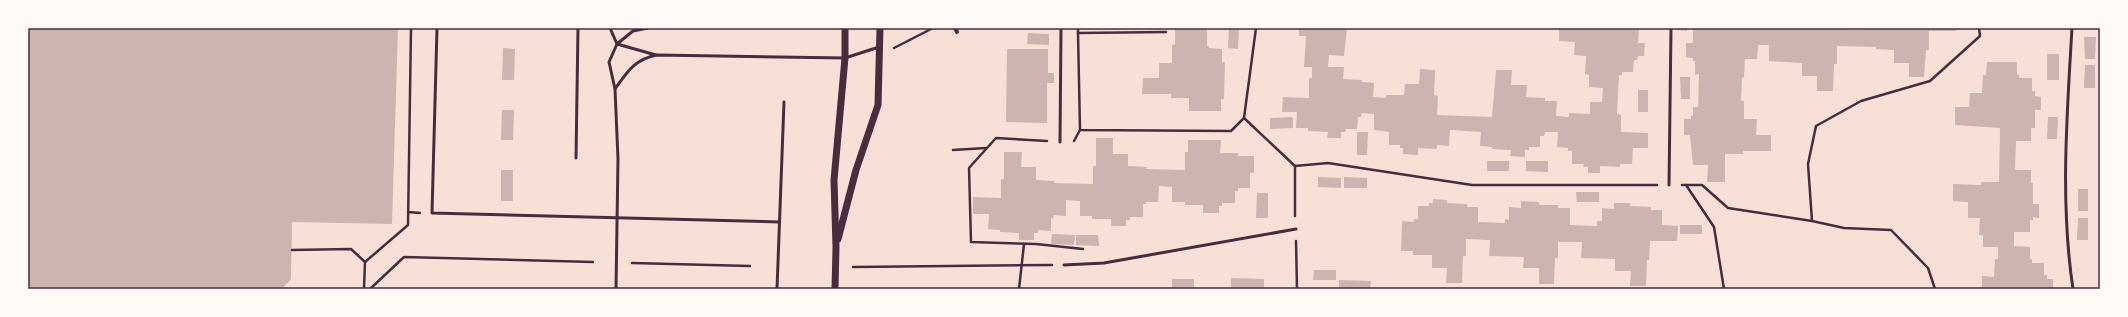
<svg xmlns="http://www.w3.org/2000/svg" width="2128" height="317" font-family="'Golos Text',sans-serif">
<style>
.building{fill:#ccb4b1}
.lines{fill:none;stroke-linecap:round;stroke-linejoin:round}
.path{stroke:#4a2c40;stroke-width:2.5}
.service{stroke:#4a2c40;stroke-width:3}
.minor{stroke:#4a2c40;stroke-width:4}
.tertiary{stroke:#4a2c40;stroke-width:7}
.neatline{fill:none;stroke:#4a2c40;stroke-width:1.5}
</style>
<rect width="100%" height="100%" fill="#f7e1d7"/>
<g class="building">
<polygon points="28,28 398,28 392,224 292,222 291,279 282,289 28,289"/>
<polygon points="1175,28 1207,28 1207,46 1209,46 1209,48 1222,49 1222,62 1225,62 1224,99 1221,99 1221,111 1189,111 1189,98 1171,98 1171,94 1142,94 1143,78 1159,78 1159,63 1172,63 1172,45 1175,45"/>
<polygon points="1229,28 1239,28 1238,49 1228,48"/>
<polygon points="1299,28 1347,28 1344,56 1329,55 1328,67 1344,67 1343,79 1362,80 1362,82 1374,83 1373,97 1386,98 1386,95 1404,95 1405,84 1419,84 1420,69 1435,70 1434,95 1438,96 1437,115 1492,117 1496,70 1512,70 1511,85 1527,85 1526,97 1545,98 1545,101 1557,101 1556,116 1569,117 1569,113 1590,114 1590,102 1602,102 1603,88 1589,87 1589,75 1585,74 1586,56 1574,55 1575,42 1559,41 1559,28 1639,28 1638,43 1645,43 1644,56 1638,56 1637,60 1634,60 1633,72 1622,72 1622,75 1619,75 1617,114 1621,115 1621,132 1648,133 1648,148 1633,148 1632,164 1620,164 1620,167 1600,166 1600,173 1588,173 1588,167 1583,167 1584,164 1572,164 1572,151 1568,151 1568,148 1557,147 1558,132 1545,132 1544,136 1540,136 1540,147 1529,147 1529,150 1525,150 1525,157 1510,156 1511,150 1492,149 1492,147 1480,146 1481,132 1450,130 1449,146 1437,145 1437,149 1418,148 1418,155 1403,154 1403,148 1400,148 1400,145 1389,145 1389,132 1374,130 1374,114 1362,113 1361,117 1358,117 1357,129 1346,129 1345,132 1341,132 1341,138 1327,138 1328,132 1308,131 1308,128 1296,128 1297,112 1282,112 1283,97 1309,98 1309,78 1312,78 1312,67 1304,67 1306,36 1299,36"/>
<polygon points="1677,28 1687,28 1687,31 1677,30"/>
<polygon points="1693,28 1849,28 1849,30 1864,30 1864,28 1956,28 1956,31 1929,31 1929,50 1926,50 1924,77 1909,77 1909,63 1894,63 1894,50 1876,49 1876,47 1837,46 1837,64 1834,64 1833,91 1817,91 1817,76 1802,76 1802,63 1769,61 1769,45 1758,45 1757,59 1745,59 1744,78 1742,77 1741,101 1744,101 1744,119 1757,119 1756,135 1771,135 1771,151 1743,151 1743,154 1725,154 1725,182 1707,182 1708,165 1693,165 1690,135 1684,135 1684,119 1691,119 1691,116 1693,116 1693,107 1698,107 1699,74 1695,75 1695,61 1693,61 1693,58 1686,57 1686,43 1693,43"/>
<polygon points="1028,33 1049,34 1049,45 1027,44"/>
<polygon points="2084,37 2096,37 2095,59 2085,59"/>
<polygon points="503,48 515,49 514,80 502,80"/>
<polygon points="1007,49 1048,49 1048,73 1054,73 1054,83 1047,83 1047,123 1006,122"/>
<rect x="2047" y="54" width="12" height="26"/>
<polygon points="1987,62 2017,62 2017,75 2019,75 2019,78 2032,78 2032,91 2035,91 2035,96 2041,97 2041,110 2035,110 2035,128 2031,128 2031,141 2016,141 2015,170 2031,170 2031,183 2033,183 2033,204 2039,204 2039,218 2033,217 2033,220 2030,220 2030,232 2014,232 2014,246 2030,247 2030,259 2032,259 2032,263 2044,263 2044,275 2047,275 2047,279 2053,279 2053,289 1982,289 1982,276 1994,277 1995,259 1998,259 1998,247 1983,247 1983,235 1979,235 1980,218 1968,218 1968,202 1953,201 1953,184 1981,185 1981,182 1999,182 2000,128 1955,125 1955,107 1969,107 1970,93 1982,93 1983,75 1986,75"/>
<polygon points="2085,65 2095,65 2095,88 2084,88"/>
<polygon points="1680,77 1690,77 1690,99 1681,99"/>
<rect x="1638" y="90" width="10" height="22"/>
<polygon points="502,110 514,110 513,140 501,140"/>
<polygon points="1293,117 1293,128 1270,129 1270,118"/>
<polygon points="2048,117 2058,117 2057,139 2047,139"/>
<polygon points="1357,132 1368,132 1367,155 1357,155"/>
<polygon points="1096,138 1113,138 1113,154 1128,154 1128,166 1147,167 1146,169 1185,170 1185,152 1188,152 1188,140 1221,140 1220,153 1238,153 1238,156 1254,156 1254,173 1250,173 1250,188 1238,188 1238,191 1235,191 1235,203 1222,203 1222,206 1219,206 1219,213 1203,213 1203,205 1185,205 1185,202 1172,202 1172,187 1159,186 1158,202 1146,202 1146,204 1143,204 1143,217 1130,217 1130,220 1126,220 1126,226 1111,226 1111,219 1092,219 1092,216 1080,216 1080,201 1066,200 1066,216 1054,215 1053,218 1051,218 1051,231 1038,230 1038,233 1034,233 1034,240 1019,240 1019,233 1000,232 1000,230 988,229 989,214 973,214 973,197 1001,198 1001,179 1004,179 1004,152 1022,152 1021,167 1036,167 1036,180 1054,181 1054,183 1093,184 1093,166 1096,166"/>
<rect x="1487" y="161" width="22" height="10"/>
<polygon points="1526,161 1548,161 1548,172 1526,171"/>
<rect x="501" y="170" width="12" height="31"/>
<polygon points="1318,177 1341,178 1341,188 1318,187"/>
<polygon points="1344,177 1367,178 1367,188 1344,188"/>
<rect x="2078" y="189" width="10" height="22"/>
<polygon points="1576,192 1599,192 1599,202 1577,202"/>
<polygon points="1257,193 1268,193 1268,218 1256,218"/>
<polygon points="1433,199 1447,200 1447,203 1467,204 1467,207 1478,207 1478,222 1505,223 1505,219 1509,220 1509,207 1521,208 1521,201 1539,202 1539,205 1558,205 1558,208 1570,208 1570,225 1597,226 1597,221 1602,221 1602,208 1614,209 1614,203 1630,203 1630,206 1651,207 1651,210 1662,210 1662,225 1678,226 1677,241 1650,241 1649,260 1647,260 1646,286 1630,286 1631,271 1615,271 1615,259 1581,258 1582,242 1558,242 1558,258 1555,258 1554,284 1539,284 1539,268 1523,268 1524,257 1489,256 1490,240 1466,239 1466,256 1463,256 1462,283 1446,283 1447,268 1432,268 1432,255 1413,255 1413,251 1401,251 1402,221 1414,222 1414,219 1418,219 1418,206 1429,206 1429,203 1433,203"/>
<polygon points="2078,218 2088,218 2088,240 2077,240"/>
<rect x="1680" y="225" width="22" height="9"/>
<polygon points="1052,234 1075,235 1074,245 1051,244"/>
<polygon points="1076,235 1098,235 1099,246 1076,245"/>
<polygon points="1314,270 1336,270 1336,280 1313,280"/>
<polygon points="1231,278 1264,279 1264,289 1231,289"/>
<rect x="1172" y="279" width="22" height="10"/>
<polygon points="1339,280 1371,281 1370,289 1339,289"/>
</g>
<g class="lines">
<g class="path">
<polyline points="1078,28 1078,33 1166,32"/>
<polyline points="1256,28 1244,118 1295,166"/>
<polyline points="1078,33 1080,130 1231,131 1244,118"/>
<polyline points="894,48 933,28"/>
<polyline points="1047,141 996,138 969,168 971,242 1036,244 1083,249"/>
<polyline points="1074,141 1080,130"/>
<polyline points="953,150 986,148"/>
<polyline points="1295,166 1328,163 1472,185 1657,185"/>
<polyline points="1295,166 1295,216"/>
<polyline points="1682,185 1702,185 1728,208 1812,221 1844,228 1891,230 1928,268 1935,289"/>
<polyline points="1686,185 1714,227 1724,289"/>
<polyline points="408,212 420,213"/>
<polyline points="1812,221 1808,164 1816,126 1861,101 1930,81 1980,36 1979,28"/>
<polyline points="1296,241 1297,289"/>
<polyline points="292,250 351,249 365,262"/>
<polyline points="632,263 750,266"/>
<polyline points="853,267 1052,265"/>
<polyline points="364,289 365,262 408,225 411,28"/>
<polyline points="370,289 404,257 593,262"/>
<polyline points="1019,289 1024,244"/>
</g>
<g class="service">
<polyline points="437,28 432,213 779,222"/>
<polyline points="610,28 617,44 656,55"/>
<path d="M2072,28C2067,114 2060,203 2073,289"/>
<path d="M615,89C627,72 635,59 657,55L845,58L879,47"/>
<polyline points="1060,142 1061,28"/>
<polyline points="576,158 578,28"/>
<polyline points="1669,185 1671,28"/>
<polyline points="1064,265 1104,263 1296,229"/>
<polyline points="616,289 618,159 615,89 609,62 617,44 633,31 648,28"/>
<polyline points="777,289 784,102"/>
</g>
<polyline class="minor" points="955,28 957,32"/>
<g class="tertiary">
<polyline points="838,239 856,170 878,105 880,28"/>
<polyline points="835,289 836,247 834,180 845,58 845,28"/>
</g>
</g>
<rect width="2128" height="317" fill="none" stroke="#fffaf5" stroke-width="58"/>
<rect x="29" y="29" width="2070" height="259" class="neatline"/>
</svg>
